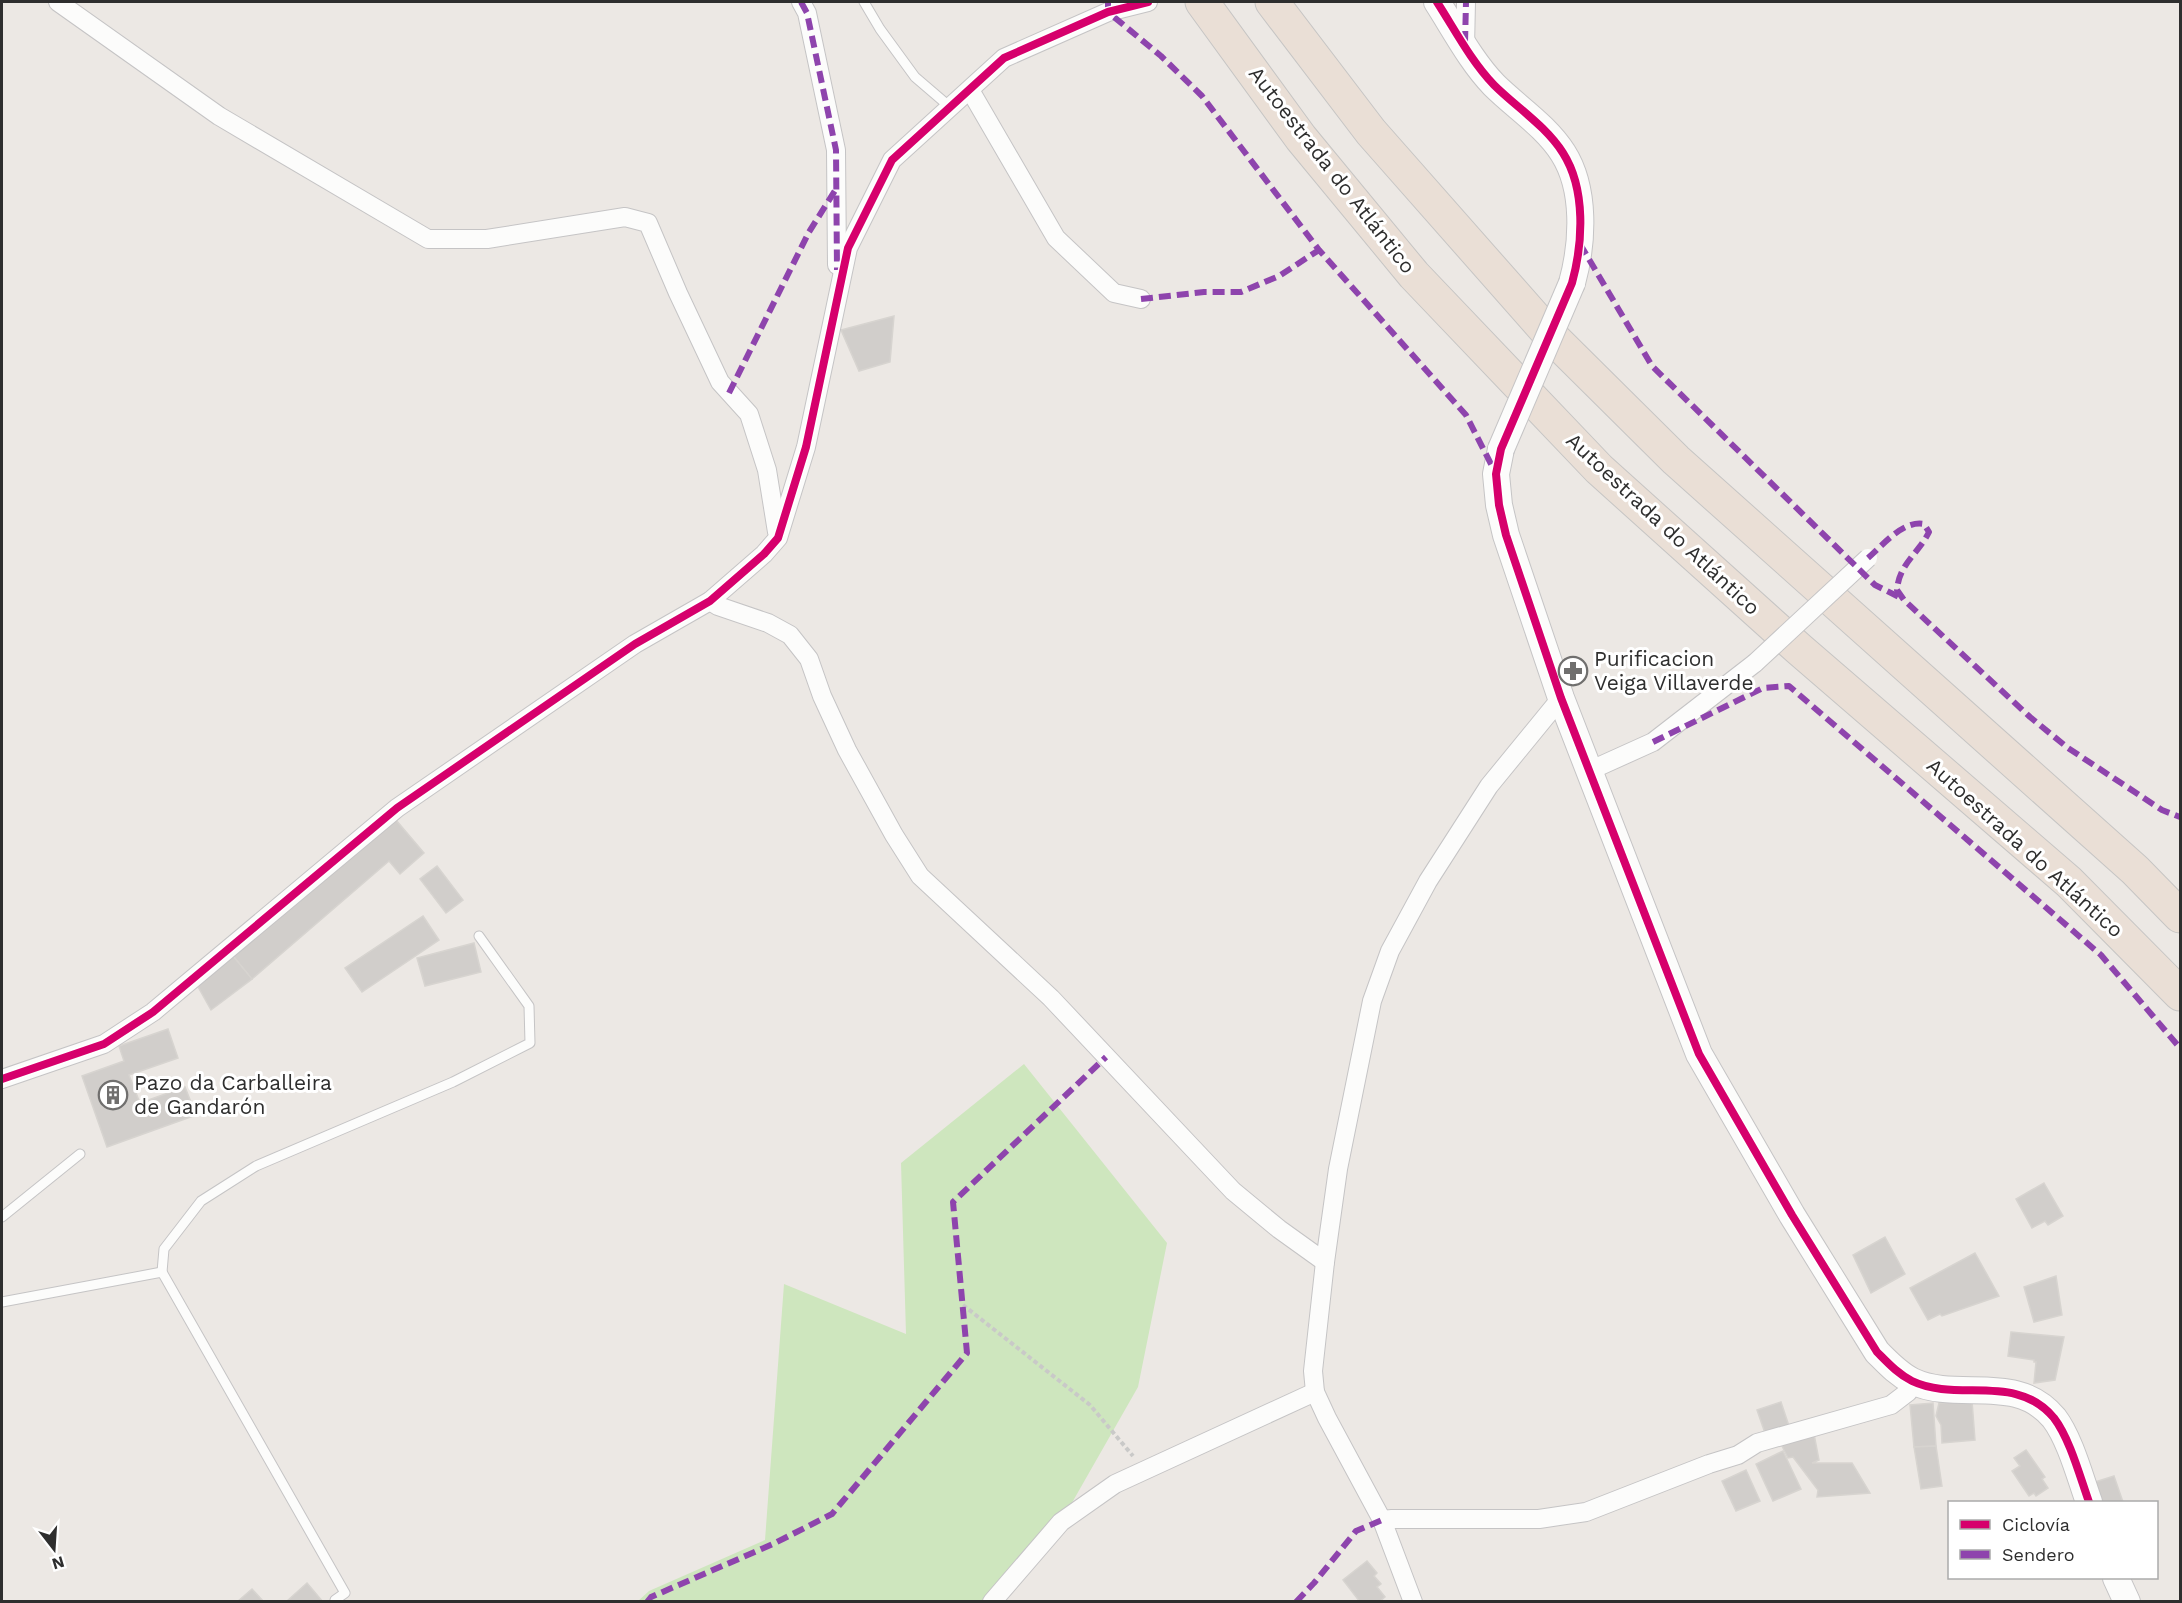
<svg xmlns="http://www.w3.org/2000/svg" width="2182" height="1603" font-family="'Work Sans',sans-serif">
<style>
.green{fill:#cee6be}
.building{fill:#d1cecb;stroke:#d7d4d0;stroke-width:1.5}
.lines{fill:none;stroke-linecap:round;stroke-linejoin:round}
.lane-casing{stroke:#c5c4c5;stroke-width:11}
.street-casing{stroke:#c5c4c5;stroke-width:20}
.secondary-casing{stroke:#c5c4c5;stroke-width:28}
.highway-casing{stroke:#c6c5c4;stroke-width:35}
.path{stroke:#c9c9c8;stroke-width:4;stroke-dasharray:4.5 3;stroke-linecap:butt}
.lane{stroke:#fcfcfb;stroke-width:9}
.street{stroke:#fcfcfb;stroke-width:18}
.secondary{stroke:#fcfcfb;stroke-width:26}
.highway{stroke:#eadfd6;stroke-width:33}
.street-bridge-casing{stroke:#c5c4c5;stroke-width:20;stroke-linecap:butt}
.secondary-bridge-casing{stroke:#c5c4c5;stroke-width:28;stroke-linecap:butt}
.street-bridge{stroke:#fcfcfb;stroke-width:18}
.secondary-bridge{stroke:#fcfcfb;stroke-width:26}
.quiet{stroke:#8e44ad;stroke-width:6;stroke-dasharray:12 6;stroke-linecap:butt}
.cycleway-casing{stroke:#fff;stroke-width:11}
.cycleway{stroke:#d6006c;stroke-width:8}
.labels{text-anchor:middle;stroke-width:6;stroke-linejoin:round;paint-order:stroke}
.street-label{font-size:21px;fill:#2e2e2e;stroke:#fff}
.poi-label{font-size:21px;fill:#2e2e2e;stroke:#fff;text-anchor:start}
</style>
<rect width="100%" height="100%" fill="#ece8e4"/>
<polygon class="green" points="1024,1064 1167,1243 1138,1387 1061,1522 992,1601 637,1602 649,1591 765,1540 784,1284 906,1334 901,1163"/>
<g class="building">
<polygon points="894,316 890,362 859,371 841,330"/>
<polygon points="396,820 424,853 400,874 389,861 252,979 233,956"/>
<polygon points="437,866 463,900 446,913 420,879"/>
<polygon points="423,916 439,940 362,992 345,968"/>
<polygon points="474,943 481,972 425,986 417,958"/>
<polygon points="233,956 252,979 211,1010 197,985"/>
<polygon points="168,1029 178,1058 129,1075 140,1103 185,1087 196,1115 107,1147 82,1076 124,1061 119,1046"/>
<polygon points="2044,1183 2063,1216 2048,1225 2045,1221 2032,1228 2016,1199"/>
<polygon points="1885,1237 1905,1274 1871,1293 1853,1255"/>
<polygon points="1975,1253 1999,1296 1942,1316 1940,1314 1928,1320 1910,1288"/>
<polygon points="2056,1276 2062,1315 2034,1322 2024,1287"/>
<polygon points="2011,1332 2064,1337 2055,1380 2034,1383 2036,1362 2034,1362 2034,1360 2008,1356"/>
<polygon points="1972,1401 1975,1440 1942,1443 1941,1425 1936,1416 1939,1403"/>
<polygon points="1781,1402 1789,1426 1765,1433 1757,1410"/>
<polygon points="1933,1403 1936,1446 1914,1447 1910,1405"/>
<polygon points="1814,1434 1819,1460 1812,1463 1852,1463 1870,1493 1817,1497 1818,1490 1793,1457 1788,1458 1781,1444"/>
<polygon points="1936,1446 1942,1486 1921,1489 1914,1447"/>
<polygon points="2026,1450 2045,1477 2042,1479 2048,1488 2036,1496 2034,1493 2029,1496 2012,1471 2020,1466 2014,1458"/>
<polygon points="1783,1451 1801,1489 1773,1501 1756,1464"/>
<polygon points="1746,1470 1760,1501 1736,1511 1722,1481"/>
<polygon points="2114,1476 2123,1502 2098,1502 2092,1483"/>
<polygon points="1367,1561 1377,1573 1374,1576 1381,1584 1377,1587 1385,1597 1379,1602 1360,1602 1343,1580"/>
<polygon points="307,1583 323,1602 286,1602"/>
<polygon points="252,1589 264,1602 237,1602"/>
</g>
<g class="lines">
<g class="lane-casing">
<g id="lane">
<polyline points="864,2 880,29 915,77 950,107"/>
<polyline points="2,1217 80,1154"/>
<polyline points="162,1272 164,1249 201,1201 256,1166 453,1082 530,1043 529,1006 479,936"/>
<polyline points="2,1302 162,1272 345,1593 335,1600"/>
</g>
</g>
<g class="street-casing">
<g id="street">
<polyline points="58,2 219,116 428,239 487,239 625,217 648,223 678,293 720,382 749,414 767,470 777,532"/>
<polyline points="801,2 807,13 836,150 837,265"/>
<polyline points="1465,47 1466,2"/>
<polyline points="970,90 1056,238 1114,293 1141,299"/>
<polyline points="710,601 718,606 768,623 790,635 809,659 822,696 847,750 894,835 920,876 1051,998 1233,1191 1279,1229 1325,1262"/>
<polyline points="1591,770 1653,742 1755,663"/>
<polyline points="2,1079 104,1044 153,1012 397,808 635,644 710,601 764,554 778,538 806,447 848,248 892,160 1004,58 1108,12 1148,2"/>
<polyline points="1382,1520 1392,1519 1539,1519 1586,1512 1709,1464 1738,1455 1757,1443 1891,1405 1908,1392 1913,1382"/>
<polyline points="992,1602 1061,1522 1115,1484 1315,1392"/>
<polyline points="1413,1602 1382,1520 1327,1418 1315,1392 1313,1371 1325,1262 1338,1169 1372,1001 1390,951 1428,881 1489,786 1561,698"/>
</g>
</g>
<g class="secondary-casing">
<g id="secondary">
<path d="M1437,2C1455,30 1471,61 1494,85C1516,107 1546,126 1563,153C1586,189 1583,243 1572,283"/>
<path d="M1501,449L1496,474L1499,505L1506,535L1561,698L1699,1054L1792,1215L1877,1352C1888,1363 1898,1374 1912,1381C1958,1403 2016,1372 2054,1418C2070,1439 2080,1477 2089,1502"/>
<polyline points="2116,1578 2127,1602"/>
</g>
</g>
<g class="highway-casing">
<g id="highway">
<polyline points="1202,2 1301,138 1414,275 1599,469 1799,649 2069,882 2180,994"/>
<polyline points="1272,2 1371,132 1550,335 1676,460 2135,870 2180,916"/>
</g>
</g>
<polyline class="path" points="963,1305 1090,1405 1133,1456"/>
<use href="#lane" class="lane"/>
<use href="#street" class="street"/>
<use href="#secondary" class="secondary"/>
<use href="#highway" class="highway"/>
<g class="street-bridge-casing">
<polyline id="street-bridge" points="1755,663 1868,558"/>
</g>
<g class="secondary-bridge-casing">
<polyline id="secondary-bridge" points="1501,449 1572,283"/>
</g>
<use href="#street-bridge" class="street-bridge"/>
<use href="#secondary-bridge" class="secondary-bridge"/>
<g class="quiet">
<polyline points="801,2 807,13 836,150 837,270"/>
<polyline points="1108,2 1108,12 1161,56 1202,96 1319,250 1466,415 1495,472"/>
<polyline points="1465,43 1466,2"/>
<polyline points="1580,244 1652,366 1875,585 1901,598"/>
<polyline points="1141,299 1204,292 1241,292 1279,276 1319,250"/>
<polyline points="729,393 809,232 836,189"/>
<path d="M1868,558C1883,545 1903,520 1924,524L1929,532C1918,554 1899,564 1897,590L1904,600L2030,717L2068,748L2162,810L2180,817"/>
<polyline points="1653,742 1763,688 1789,686 2101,955 2180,1048"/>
<polyline points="647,1602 651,1597 773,1544 832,1514 967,1353 953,1202 1106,1057"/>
<polyline points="1296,1602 1314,1583 1356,1531 1382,1520"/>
</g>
<g class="cycleway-casing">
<g id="cycleway">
<path d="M1437,2C1455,30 1471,61 1494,85C1516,107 1546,126 1563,153C1586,189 1583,243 1572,283L1501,449L1496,474L1499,505L1506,535L1561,698L1699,1054L1792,1215L1877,1352C1888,1363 1898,1374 1912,1381C1958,1403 2016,1372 2054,1418C2070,1439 2080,1477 2089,1502"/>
<polyline points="2,1079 104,1044 153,1012 397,808 635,644 710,601 764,554 778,538 806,447 848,248 892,160 1004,58 1108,12 1148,2"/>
</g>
</g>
<use href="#cycleway" class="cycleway"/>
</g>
<defs>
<g id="pharmacy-ring" transform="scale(1.5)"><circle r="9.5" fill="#fff" stroke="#706f6e" stroke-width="1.5"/><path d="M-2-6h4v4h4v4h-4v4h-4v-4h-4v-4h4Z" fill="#706f6e"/></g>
<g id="building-ring" transform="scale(1.5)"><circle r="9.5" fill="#fff" stroke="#706f6e" stroke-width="1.5"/><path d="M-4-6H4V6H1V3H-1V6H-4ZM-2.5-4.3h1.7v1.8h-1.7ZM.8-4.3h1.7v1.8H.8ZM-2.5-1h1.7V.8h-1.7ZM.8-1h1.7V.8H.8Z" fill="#706f6e"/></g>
</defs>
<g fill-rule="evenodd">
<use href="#pharmacy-ring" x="1573" y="671"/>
<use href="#building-ring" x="113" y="1095"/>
</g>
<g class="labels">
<g class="street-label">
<text transform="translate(1332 170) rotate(52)" y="7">Autoestrada do Atlántico</text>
<text transform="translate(1663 524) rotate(43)" y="7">Autoestrada do Atlántico</text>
<text transform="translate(2025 848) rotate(42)" y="7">Autoestrada do Atlántico</text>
</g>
<g class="poi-label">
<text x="1594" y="666">Purificacion<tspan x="1594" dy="24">Veiga Villaverde</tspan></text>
<text x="134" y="1090">Pazo da Carballeira<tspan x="134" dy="24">de Gandarón</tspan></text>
</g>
</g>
<rect width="2182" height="1603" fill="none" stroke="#2e2e2e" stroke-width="6"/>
<rect x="1948" y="1501" width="210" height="78" fill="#ffffff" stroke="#ababab" stroke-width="1.5"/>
<rect x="1960" y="1520" width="30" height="9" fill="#d6006c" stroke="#ababab" stroke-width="1.5"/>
<text x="2002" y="1531" font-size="18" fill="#2e2e2e">Ciclovía</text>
<rect x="1960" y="1550" width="30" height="9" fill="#8e44ad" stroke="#ababab" stroke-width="1.5"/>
<text x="2002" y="1561" font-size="18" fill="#2e2e2e">Sendero</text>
<g transform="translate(54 1549) rotate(163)" stroke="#ffffff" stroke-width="4.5" paint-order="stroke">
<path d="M0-4.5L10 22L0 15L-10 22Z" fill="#2e2e2e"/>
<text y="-9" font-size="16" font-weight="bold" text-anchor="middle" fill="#2e2e2e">N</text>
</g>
</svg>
